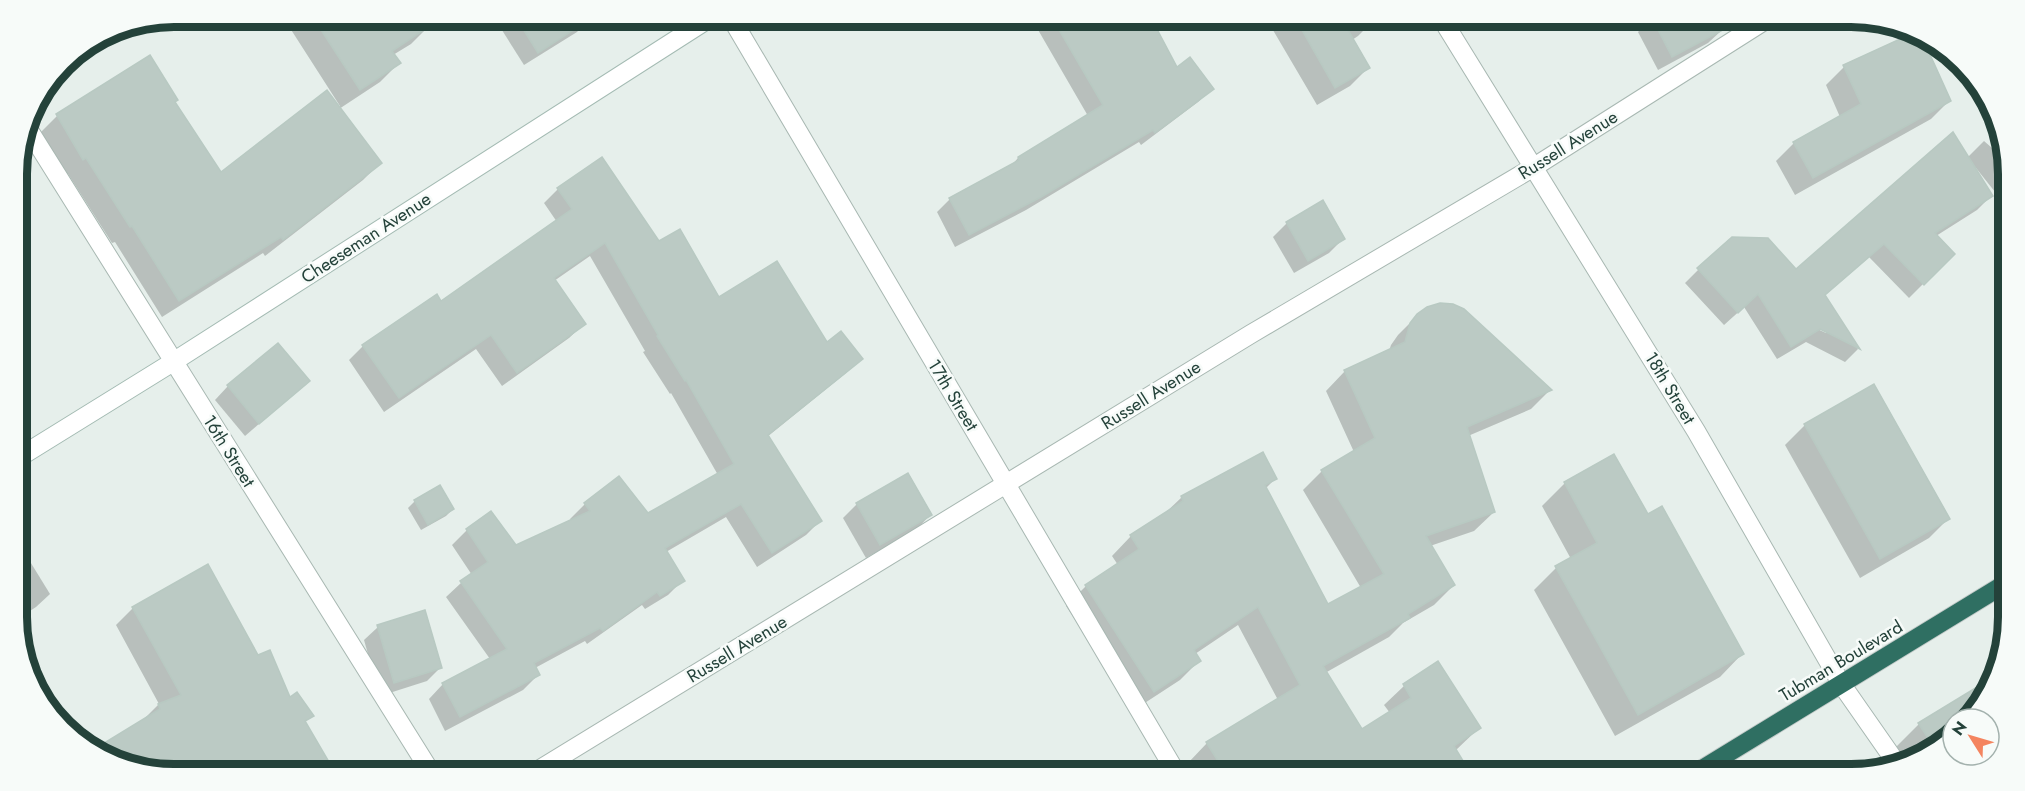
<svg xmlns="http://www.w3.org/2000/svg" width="2025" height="791" font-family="Jost,sans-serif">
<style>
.shadow{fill:#0003;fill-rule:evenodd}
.building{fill:#bbcac4;stroke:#b8c9c2;stroke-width:1.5}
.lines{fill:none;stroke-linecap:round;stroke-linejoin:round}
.street-casing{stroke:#a8b8b2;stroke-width:20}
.secondary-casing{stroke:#a4bbb3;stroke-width:20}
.highway-casing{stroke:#c2cac8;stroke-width:20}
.street{stroke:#fff;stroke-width:18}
.secondary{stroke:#fff;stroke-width:18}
.highway{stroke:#2f6f62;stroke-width:18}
.labels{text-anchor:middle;stroke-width:5;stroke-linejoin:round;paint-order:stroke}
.street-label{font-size:18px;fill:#24423a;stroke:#f7fbf9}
.rim{fill:none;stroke:#24423a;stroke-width:8}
</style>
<rect width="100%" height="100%" fill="#e6efeb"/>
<g class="shadow">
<polygon points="296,16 424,16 430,25 411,44 393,55 399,63 380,82 339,109 380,163 363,180 265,256 263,253 162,317 115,242 112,243 68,174 66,176 40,133 57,116 150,57 173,102 220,175 340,106 288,25"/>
<polygon points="493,16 589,16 590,18 577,32 524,65"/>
<polygon points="1030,16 1148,16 1177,69 1212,89 1198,102 1141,145 1139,142 1026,210 955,247 937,212 950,199 1010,167 1018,158 1088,116"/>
<polygon points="1271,16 1375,16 1376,18 1358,36 1352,40 1368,68 1350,86 1317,105 1267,20"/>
<polygon points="1655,16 1722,30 1708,43 1658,70 1638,32"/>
<polygon points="1915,34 1920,38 1949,101 1931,119 1795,195 1776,161 1794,143 1840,117 1826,85 1844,67"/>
<path d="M1984,141L2007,161V207L1976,168L1974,169L1991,196L1977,210L1936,236L1953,254L1909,298L1869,257L1824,296L1858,349L1845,362L1806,342L1777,359L1744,307L1724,325L1685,283L1699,269L1796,271L1967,158ZM1813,327L1826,330V333Z"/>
<polygon points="558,189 659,243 719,299 861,358 846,373 767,437 820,521 806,535 757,567 726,517 666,552 683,580 668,595 645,609 642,605 587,644 585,641 535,668 538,675 523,690 445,731 429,699 443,684 490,659 446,597 461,583 472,575 452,545 467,530 491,513 515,547 572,521 570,519 585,504 619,478 648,515 718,475 671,393 670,394 643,352 645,351 590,256 554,281 584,324 569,338 502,386 476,349 384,412 349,360 363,346 441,303 557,222 544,203"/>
<polygon points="1287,223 1343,239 1329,253 1294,273 1273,237"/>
<polygon points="1418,315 1550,390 1531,409 1468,436 1494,512 1474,531 1430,546 1454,585 1434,605 1403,623 1389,637 1325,673 1361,731 1390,713 1384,705 1404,686 1438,663 1479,728 1455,751 1463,765 1454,774 1195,774 1188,763 1207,743 1278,700 1238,625 1195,654 1199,661 1180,680 1134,710 1066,606 1086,586 1118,565 1112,556 1131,536 1162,516 1182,497 1275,479 1265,489 1328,606 1361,588 1303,490 1322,471 1354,452 1326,391 1345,371 1389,351 1391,345 1398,335"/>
<polygon points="308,381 245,436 215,400 228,386"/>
<polygon points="1873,386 1948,519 1929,538 1860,578 1785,445 1805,425"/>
<polygon points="908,475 930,515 917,529 866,558 843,518 856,505"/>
<polygon points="1565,483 1647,517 1742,654 1720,677 1615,736 1534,590 1556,568 1571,559 1542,506"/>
<polygon points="415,501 453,509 446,516 421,530 408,508"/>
<polygon points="26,555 50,594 36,607 19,618 19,560"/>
<polygon points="133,608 257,657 290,699 312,715 304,723 334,774 174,774 123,766 141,722 159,704 116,625"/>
<polygon points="378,627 441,667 427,681 380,696 364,640"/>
<polygon points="1991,681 1963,719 1953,719 1953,733 1946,742 1902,759 1895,748 1919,724"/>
</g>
<g class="building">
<polygon points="312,16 445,16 392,51 401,63 360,90"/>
<polygon points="515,16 595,16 538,53"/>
<polygon points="1051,16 1150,16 1177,67 1190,57 1214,89 1155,133 1153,130 1041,197 969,235 949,198 1019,160 1018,157 1103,105"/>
<polygon points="1294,16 1340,16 1370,68 1335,88"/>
<polygon points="1651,16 1749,16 1672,57"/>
<polygon points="1913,33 1923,39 1951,101 1813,178 1793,142 1861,104 1843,65"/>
<polygon points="150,55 178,100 175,102 221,172 327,90 382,163 283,240 281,237 179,301 132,226 130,227 86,158 83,160 56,114"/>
<polygon points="1953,132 1993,196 1935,233 1955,254 1924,285 1884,244 1825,295 1860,349 1820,329 1791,347 1758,294 1738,313 1697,268 1732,237 1768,238 1796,269"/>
<polygon points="602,157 659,241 680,229 719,297 777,261 827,342 841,331 863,359 768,435 822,521 772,553 741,504 665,548 685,581 660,596 657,592 603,631 600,628 534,663 540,675 460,717 442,683 507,649 460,581 488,562 466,529 491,511 516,545 590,511 584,503 619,476 648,513 734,464 686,380 685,381 657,336 658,335 605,243 554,278 586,324 517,373 491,335 399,398 362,345 437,294 441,301 572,209 557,188"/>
<polygon points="1323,200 1345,239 1308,261 1286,222"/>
<polygon points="1440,303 1453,304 1464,309 1552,390 1467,427 1495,512 1426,536 1455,585 1408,614 1410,618 1323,666 1362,729 1411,698 1403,684 1438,661 1481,728 1454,746 1471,774 1226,774 1206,742 1300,685 1258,607 1194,650 1201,661 1154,692 1085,585 1139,549 1130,535 1183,501 1181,496 1263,452 1277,479 1265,485 1328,604 1384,574 1321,470 1375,438 1344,370 1405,342 1410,323 1417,314 1427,307"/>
<polygon points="278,343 310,381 259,424 227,385"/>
<polygon points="1874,384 1950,519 1880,559 1804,424"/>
<polygon points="1614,454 1648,514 1662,506 1744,654 1638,715 1555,566 1597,543 1564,482"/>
<polygon points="908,473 932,515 880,545 856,503"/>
<polygon points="440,485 454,509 428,525 414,500"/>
<polygon points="208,564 258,655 270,650 290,697 297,692 314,716 305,721 336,774 174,774 123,766 96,748 160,709 158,704 181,695 132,607"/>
<polygon points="425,610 442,668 394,683 377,625"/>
<polygon points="1992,678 1963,719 1953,719 1953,733 1946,742 1934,747 1918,723"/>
</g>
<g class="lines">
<g class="street-casing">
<g id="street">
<polyline points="730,16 1177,774"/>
<polyline points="1440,16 1696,431 1842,685 1895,761"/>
<polyline points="27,127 432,774"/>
<polyline points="532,774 1251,334 1534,167 1772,16"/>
</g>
</g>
<g class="secondary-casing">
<polyline id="secondary" points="18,458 173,362 713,16"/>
</g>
<g class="highway-casing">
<polyline id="highway" points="1694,774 2008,582"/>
</g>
<use href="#street" class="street"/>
<use href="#secondary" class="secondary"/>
<use href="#highway" class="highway"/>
</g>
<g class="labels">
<g class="street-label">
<text transform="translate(1568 145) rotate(-32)" y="6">Russell Avenue</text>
<text transform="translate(366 238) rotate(-33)" y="6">Cheeseman Avenue</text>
<text transform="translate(1670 388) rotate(59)" y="6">18th Street</text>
<text transform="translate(953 395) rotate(59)" y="6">17th Street</text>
<text transform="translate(1151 395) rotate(-32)" y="6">Russell Avenue</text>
<text transform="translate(229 451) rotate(58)" y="6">16th Street</text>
<text transform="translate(737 649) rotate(-31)" y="6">Russell Avenue</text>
<text transform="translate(1841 661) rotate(-31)" y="6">Tubman Boulevard</text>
</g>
</g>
<path d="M0 0H2025V791H0ZM174 27H1851A147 147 0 0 1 1998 174V617A147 147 0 0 1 1851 764H174A147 147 0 0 1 27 617V174A147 147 0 0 1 174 27Z" fill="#f7fbf9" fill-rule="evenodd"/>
<path class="rim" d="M174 27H1851A147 147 0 0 1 1998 174V617A147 147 0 0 1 1851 764H174A147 147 0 0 1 27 617V174A147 147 0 0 1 174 27Z"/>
<g transform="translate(1971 737) rotate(307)"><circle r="28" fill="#f7fbf9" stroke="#a3b1ad" stroke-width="1.5"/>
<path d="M0-4.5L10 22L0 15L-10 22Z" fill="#f4845f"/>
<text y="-9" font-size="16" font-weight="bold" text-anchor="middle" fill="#24423a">N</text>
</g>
</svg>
